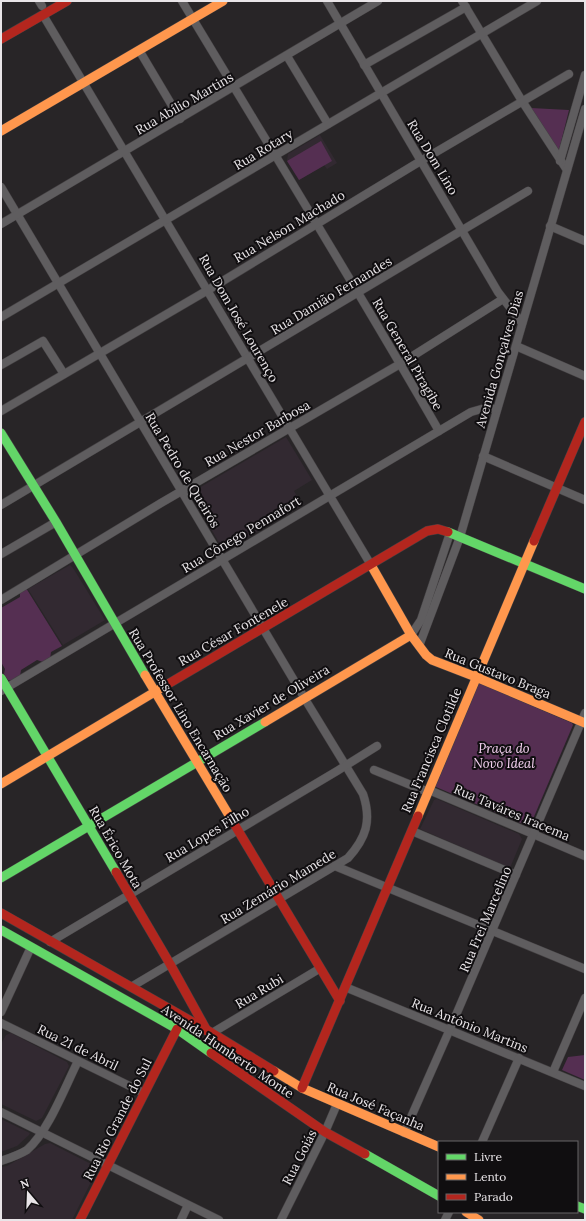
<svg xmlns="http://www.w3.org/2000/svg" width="586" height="1221" font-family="Lora,serif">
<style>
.built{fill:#322931}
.green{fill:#552f52}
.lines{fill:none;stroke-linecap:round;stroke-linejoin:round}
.street-casing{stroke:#444143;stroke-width:9}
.fast-casing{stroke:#444143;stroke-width:10}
.slow-casing{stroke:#444143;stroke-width:10}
.jam-casing{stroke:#444143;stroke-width:10}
.street{stroke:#5f5d5f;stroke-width:8}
.fast{stroke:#63d668;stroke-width:9}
.slow{stroke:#ff974d;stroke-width:9}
.jam{stroke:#b3261e;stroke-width:9}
.labels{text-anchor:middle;stroke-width:4;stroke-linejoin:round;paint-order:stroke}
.street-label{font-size:13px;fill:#e9e5e8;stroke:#100e10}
.park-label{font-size:13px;font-style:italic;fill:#f7d3f3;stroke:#100e10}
</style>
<rect width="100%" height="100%" fill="#282527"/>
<g class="built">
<polygon points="320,135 337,163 327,169 324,165 299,180 287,160 288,154"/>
<polygon points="286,437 312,480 294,491 302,505 227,549 222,548 192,495 192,492"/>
<polygon points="70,565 73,568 105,620 63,645 28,589"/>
<polygon points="437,799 519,834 522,839 510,868 420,829 434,800"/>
<polygon points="11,1033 67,1062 69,1066 42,1118 36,1121 1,1104 1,1044 6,1035"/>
<polygon points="1,1119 30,1133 29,1135 17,1146 1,1152"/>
<polygon points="50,1143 95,1166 97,1170 72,1220 1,1220 1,1167 7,1166 45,1144"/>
</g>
<g class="green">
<polygon points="531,108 569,110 559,150 556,151"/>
<polygon points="321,141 332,161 299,180 287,161"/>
<polygon points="26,588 62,646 51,652 50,659 43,662 37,660 21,670 20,676 14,680 8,680 4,674 5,669 1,662 1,608 20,597 20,592"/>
<polygon points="479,683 572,723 573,725 530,826 528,826 436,787 436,785"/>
<polygon points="585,1055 585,1080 562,1070 568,1057"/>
</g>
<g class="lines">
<g class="street-casing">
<g id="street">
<polyline points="39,1 42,6"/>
<path d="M182,1C268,144 356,286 439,431"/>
<polyline points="327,1 498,292 522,323"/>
<polyline points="462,1 522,101 567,170"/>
<polyline points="43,15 371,565"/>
<polyline points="139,50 180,119"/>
<polyline points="287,56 328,124"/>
<polyline points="364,65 466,7"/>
<polyline points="560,161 585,75"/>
<path d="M1,187L308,704L363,794C372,821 366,838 348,858L131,987"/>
<polyline points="1,224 378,1"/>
<polyline points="550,226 585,241"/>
<polyline points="1,317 537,1"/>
<polyline points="516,346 585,376"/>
<polyline points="1,365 43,341 64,374"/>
<polyline points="1,411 208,290 414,165 569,74"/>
<polyline points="483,456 585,500"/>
<polyline points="1,505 528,191"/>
<polyline points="1,554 56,522"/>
<polyline points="1,600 161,503 400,364 503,299"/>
<polyline points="411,635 421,620 450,533"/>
<polyline points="419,646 460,537 585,109"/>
<polyline points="1,691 471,412 485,408 497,409"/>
<polyline points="374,770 423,790 429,790 585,856"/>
<polyline points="412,831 516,875"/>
<polyline points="335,866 585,969"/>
<polyline points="50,942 337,771 377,746"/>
<polyline points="345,987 585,1086"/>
<polyline points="1,1012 31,947"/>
<polyline points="1,1023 144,1093"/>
<polyline points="212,1033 319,969"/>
<polyline points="553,1072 585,998"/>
<polyline points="1,1112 219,1220"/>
<polyline points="404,1133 450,1029 585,713"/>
<polyline points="482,1142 519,1058"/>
<path d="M1,1161C10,1158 19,1155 27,1150C48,1132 65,1087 78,1061"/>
<polyline points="181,1220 188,1205"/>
<polyline points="281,1220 325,1132 337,1104"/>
<polyline points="445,1220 449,1212"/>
</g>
</g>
<g class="fast-casing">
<g id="fast">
<polyline points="1,433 56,522 145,675"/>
<polyline points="448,532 585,589"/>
<polyline points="1,678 116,872"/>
<polyline points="1,878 265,722"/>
<polyline points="1,930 177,1029 211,1053"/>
<polyline points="365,1154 439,1196"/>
<polyline points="577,1206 585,1209"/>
</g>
</g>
<g class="slow-casing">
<g id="slow">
<polyline points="1,131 223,1"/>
<polyline points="371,565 411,635 426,655 432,660 476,677 585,723"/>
<polyline points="145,675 230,817"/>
<polyline points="265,722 411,635"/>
<polyline points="1,784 168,684"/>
<polyline points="418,816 534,541"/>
<polyline points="274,1071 302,1088 439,1147"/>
<polyline points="466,1212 479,1220"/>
</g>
</g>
<g class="jam-casing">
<g id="jam">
<polyline points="1,39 67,1"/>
<polyline points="534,541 585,422"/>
<polyline points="168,684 427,531 438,529 448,532"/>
<polyline points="230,817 340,1001"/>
<polyline points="116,872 170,964 207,1031"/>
<polyline points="1,913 212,1033 274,1071"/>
<polyline points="211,1053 325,1132 365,1154"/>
<polyline points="302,1088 418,816"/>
<polyline points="80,1220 177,1029"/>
</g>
</g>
<use href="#street" class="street"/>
<use href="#fast" class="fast"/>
<use href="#slow" class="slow"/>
<use href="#jam" class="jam"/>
</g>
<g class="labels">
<g class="street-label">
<text transform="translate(184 103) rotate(-30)" y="5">Rua Abílio Martins</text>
<text transform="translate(263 149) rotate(-31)" y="5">Rua Rotary</text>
<text transform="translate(433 157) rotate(59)" y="5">Rua Dom Lino</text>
<text transform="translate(289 226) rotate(-31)" y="5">Rua Nelson Machado</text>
<text transform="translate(331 295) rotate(-31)" y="5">Rua Damião Fernandes</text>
<text transform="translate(239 318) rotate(60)" y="5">Rua Dom José Lourenço</text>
<text transform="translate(408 354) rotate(60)" y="5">Rua General Piragibe</text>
<text transform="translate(499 359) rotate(-74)" y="5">Avenida Gonçalves Dias</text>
<text transform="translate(257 433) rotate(-30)" y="5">Rua Nestor Barbosa</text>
<text transform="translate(183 470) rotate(59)" y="5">Rua Pedro de Queirós</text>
<text transform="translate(241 534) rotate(-31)" y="5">Rua Cônego Pennafort</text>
<text transform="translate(233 631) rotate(-30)" y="5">Rua César Fontenele</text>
<text transform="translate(498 673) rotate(22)" y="5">Rua Gustavo Braga</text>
<text transform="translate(271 702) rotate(-31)" y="5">Rua Xavier de Oliveira</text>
<text transform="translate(181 710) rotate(59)" y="5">Rua Professor Lino Encarnação</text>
<text transform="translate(431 750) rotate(-67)" y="5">Rua Francisca Clotilde</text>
<text transform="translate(512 812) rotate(23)" y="5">Rua Taváres Iracema</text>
<text transform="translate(207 834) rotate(-31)" y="5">Rua Lopes Filho</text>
<text transform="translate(116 847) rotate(60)" y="5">Rua Érico Mota</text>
<text transform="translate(278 886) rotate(-31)" y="5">Rua Zemário Mamede</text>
<text transform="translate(485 919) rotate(-67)" y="5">Rua Frei Marcelino</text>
<text transform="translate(259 991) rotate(-31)" y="5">Rua Rubi</text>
<text transform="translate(470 1025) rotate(22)" y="5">Rua Antônio Martins</text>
<text transform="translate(78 1047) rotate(26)" y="5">Rua 21 de Abril</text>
<text transform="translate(228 1051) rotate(34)" y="5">Avenida Humberto Monte</text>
<text transform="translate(376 1106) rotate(23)" y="5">Rua José Façanha</text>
<text transform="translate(117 1119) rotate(-63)" y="5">Rua Rio Grande do Sul</text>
<text transform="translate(299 1157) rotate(-63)" y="5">Rua Goiás</text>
</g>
<g class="park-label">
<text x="504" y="753">Praça do<tspan x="504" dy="15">Novo Ideal</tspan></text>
</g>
</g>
<rect width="586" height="1221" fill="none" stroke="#e9e5e8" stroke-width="4"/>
<rect x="438" y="1141" width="140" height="72" fill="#100e10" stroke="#676466"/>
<rect x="446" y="1154" width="20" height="6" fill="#63d668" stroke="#676466"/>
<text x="474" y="1161" font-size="12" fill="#e9e5e8">Livre</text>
<rect x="446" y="1174" width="20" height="6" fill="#ff974d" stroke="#676466"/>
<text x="474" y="1181" font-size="12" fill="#e9e5e8">Lento</text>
<rect x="446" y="1194" width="20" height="6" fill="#b3261e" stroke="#676466"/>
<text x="474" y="1201" font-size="12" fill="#e9e5e8">Parado</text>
<g transform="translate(28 1193) rotate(341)" stroke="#100e10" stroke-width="3" paint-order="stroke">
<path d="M0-3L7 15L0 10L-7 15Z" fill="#e9e5e8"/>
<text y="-6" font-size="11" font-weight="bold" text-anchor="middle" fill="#e9e5e8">N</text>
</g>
</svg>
